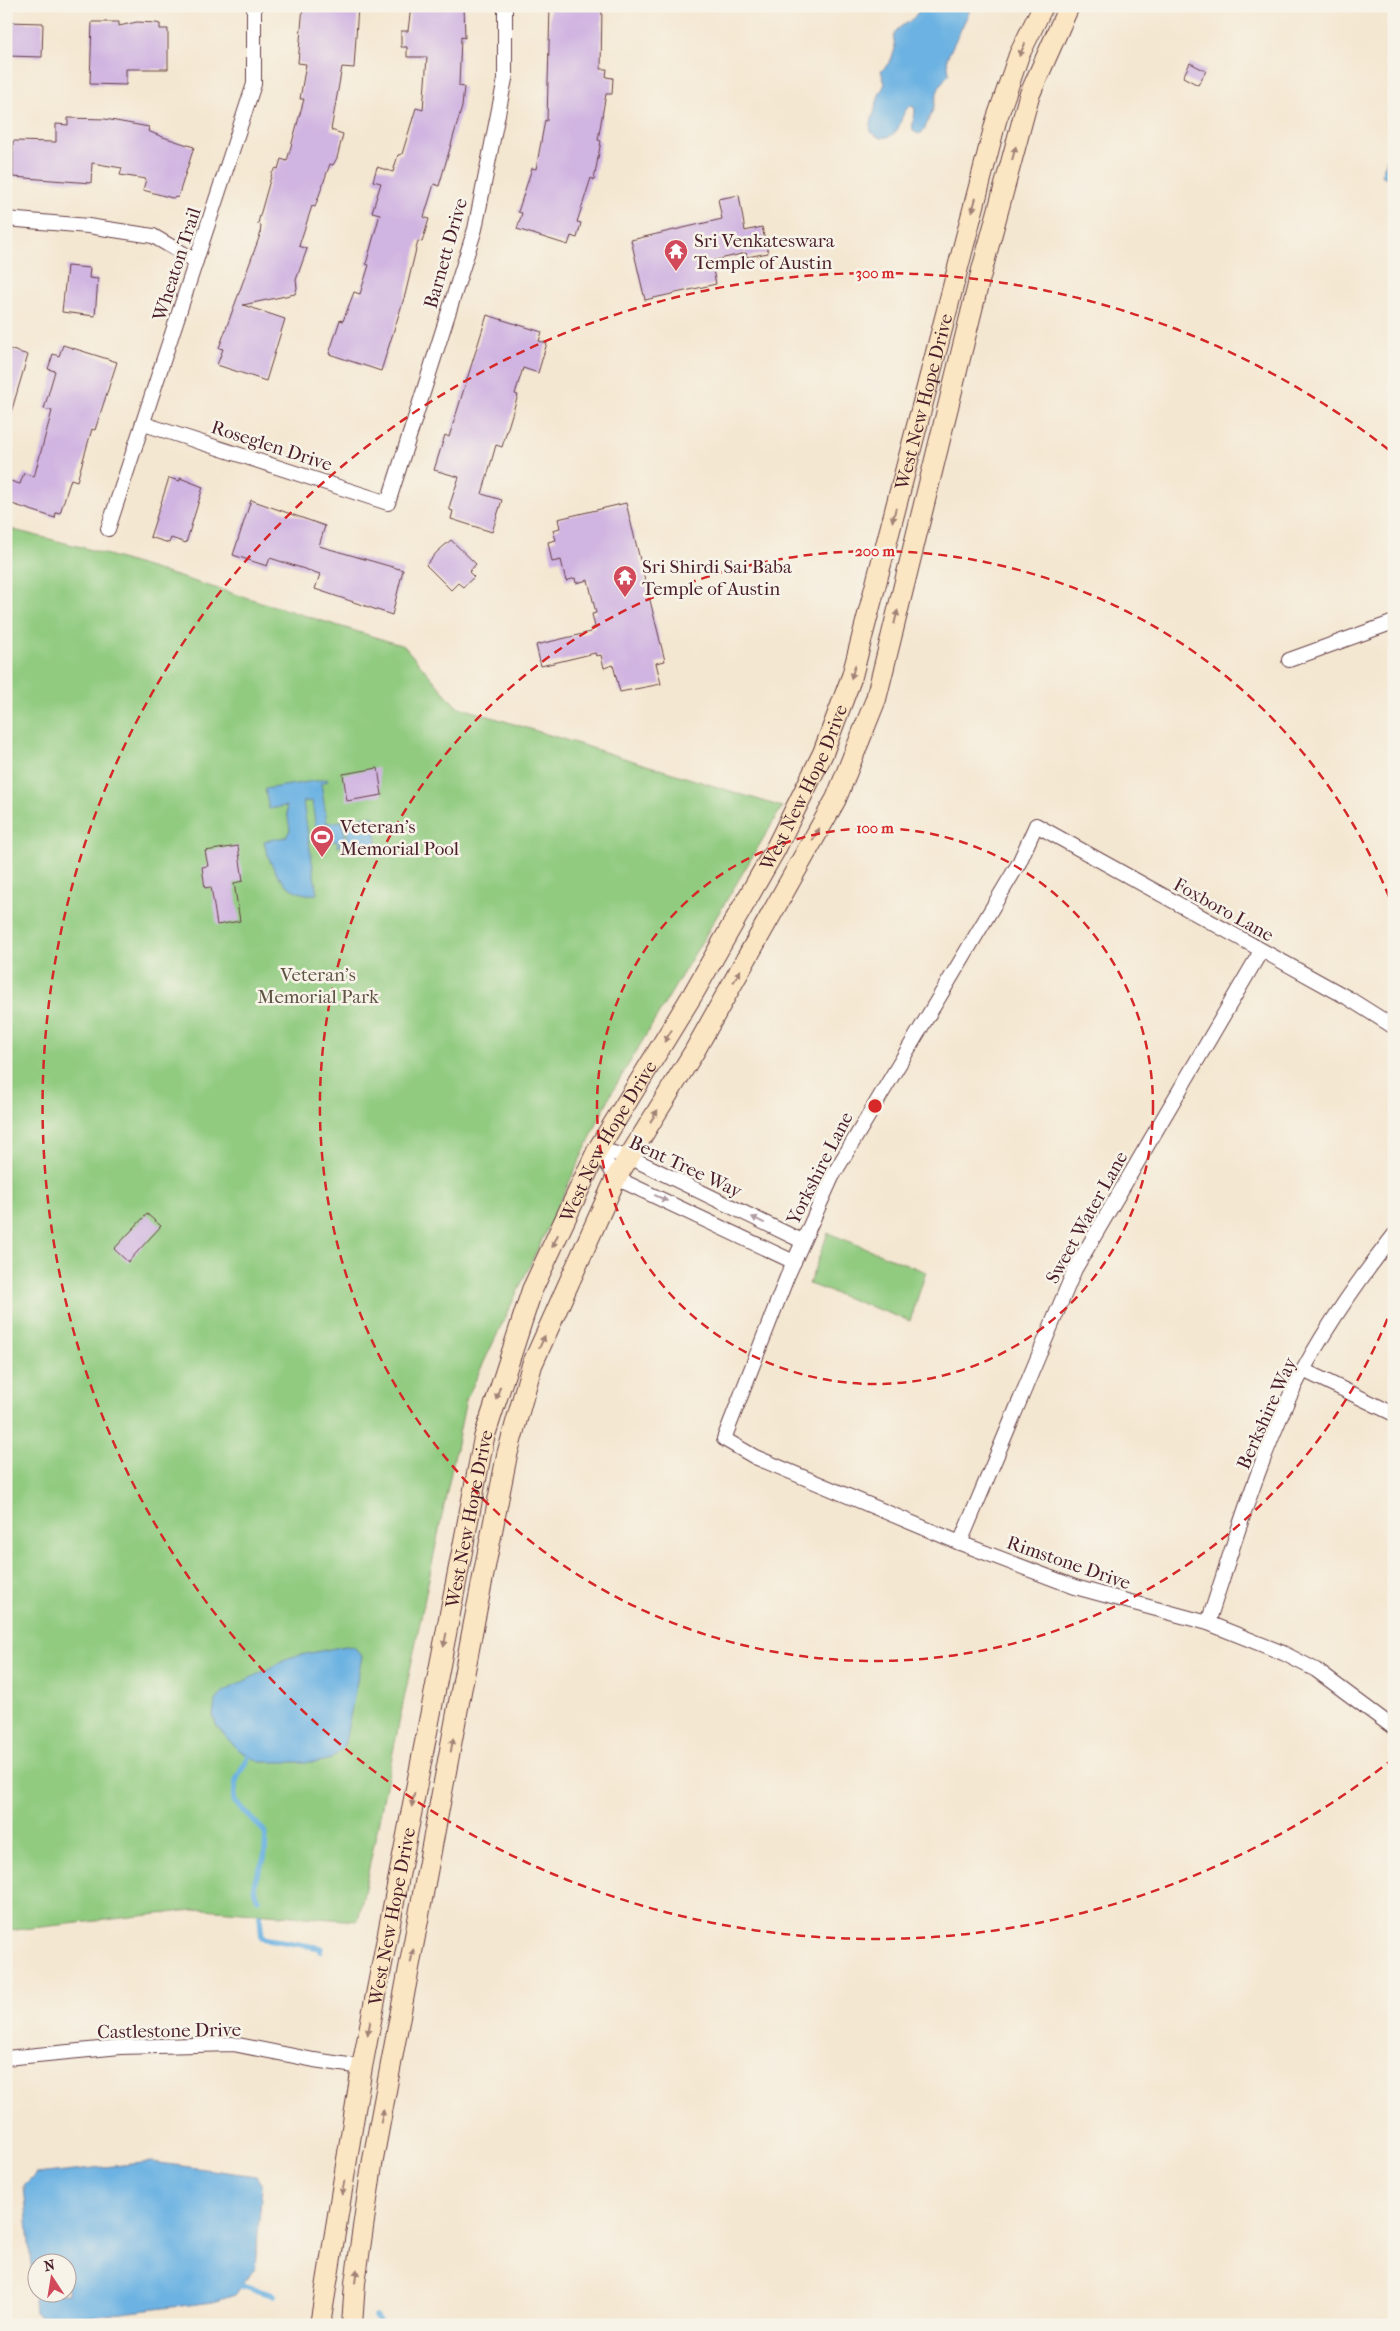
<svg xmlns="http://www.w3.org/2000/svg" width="1400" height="2331" font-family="'IM FELL French Canon',serif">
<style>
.green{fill:#91cb80;stroke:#6e7556}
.water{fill:#6cb2e2;stroke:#5b6886;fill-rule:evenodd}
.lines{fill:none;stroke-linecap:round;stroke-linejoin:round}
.stream{stroke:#6cb2e2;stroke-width:5.5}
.building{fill:#d0b4e1}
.minor-casing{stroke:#643d44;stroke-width:16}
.secondary-casing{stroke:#643d44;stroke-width:22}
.minor{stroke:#fff;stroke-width:14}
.secondary{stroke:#fbe6c3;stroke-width:20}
.oneway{fill:#a28277}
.oneway2{fill:#ae9aa0}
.ring{fill:none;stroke:#d62828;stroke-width:2.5;stroke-dasharray:9 6}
.labels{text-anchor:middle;stroke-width:5;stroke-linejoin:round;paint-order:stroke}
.poi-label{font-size:19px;fill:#4a1f2b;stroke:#f7f3e8;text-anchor:start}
.street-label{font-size:19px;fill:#4a1f2b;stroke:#f7f3e8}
.park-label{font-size:19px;fill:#5f5344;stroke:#f7f3e8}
.centre{fill:#d62828;stroke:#f7f3e8;stroke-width:2.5}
.ring-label{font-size:15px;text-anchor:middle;font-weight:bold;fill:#d62828;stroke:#f7f3e8;stroke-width:5;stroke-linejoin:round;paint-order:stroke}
</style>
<rect width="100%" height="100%" fill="#f7f3e8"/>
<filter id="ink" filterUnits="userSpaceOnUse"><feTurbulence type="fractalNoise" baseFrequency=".02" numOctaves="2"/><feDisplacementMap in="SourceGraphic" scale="10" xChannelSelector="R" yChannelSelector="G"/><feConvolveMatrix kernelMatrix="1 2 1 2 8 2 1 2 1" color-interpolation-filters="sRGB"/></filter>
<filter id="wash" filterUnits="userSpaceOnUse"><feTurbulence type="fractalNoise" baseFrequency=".0096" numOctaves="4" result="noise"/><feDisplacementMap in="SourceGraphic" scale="20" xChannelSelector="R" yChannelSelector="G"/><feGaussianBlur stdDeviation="1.12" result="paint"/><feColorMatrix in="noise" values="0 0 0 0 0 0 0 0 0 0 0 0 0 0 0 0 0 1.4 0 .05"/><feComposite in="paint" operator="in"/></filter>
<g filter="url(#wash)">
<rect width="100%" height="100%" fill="#f4e7d1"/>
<g class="green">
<polygon points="6,528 85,548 404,646 456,706 782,807 612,1092 466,1400 358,1921 203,1909 6,1931"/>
<polygon points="828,1233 926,1272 910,1321 809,1284"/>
</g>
<g class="water">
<path d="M921,6H972L947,58L949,74C937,86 937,94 933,110C930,117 926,125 923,132L918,134L913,130C911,122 917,114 914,107L910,106C896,116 906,136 880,138L872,133L870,127L879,95L885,84L881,71C887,67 894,56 895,48C895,42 892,39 895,33C900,23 913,25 921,6Z"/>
<polygon points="1394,141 1394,181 1381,175"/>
<path d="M327,779L328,781L321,783L327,823L342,821L346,839L340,840L341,846L338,847L337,841L318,844L312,801L303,802L317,894C286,898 269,867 264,841L286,837L290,830L286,806L269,809L265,789Z"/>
<polygon points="373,815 378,847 350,851 345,820"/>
<polygon points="345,1646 354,1647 362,1656 344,1747 331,1759 319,1762 260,1762 237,1749 217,1727 213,1716 215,1702 223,1692 291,1657"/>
<path d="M152,2162L256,2176L262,2185L255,2268L235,2295L214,2302L47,2322L35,2312L24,2186L36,2174ZM38,2264H68V2294H38Z"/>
</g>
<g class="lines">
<g class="stream">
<path d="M249,1756L236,1780L234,1801L266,1833C265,1841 266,1850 264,1858C260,1873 248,1883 258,1899"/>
<polyline points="260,1916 262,1938 321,1948 320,1951"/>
<polyline points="242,2286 273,2295"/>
<polyline points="375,2317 383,2325"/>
</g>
</g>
<g id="blocks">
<g class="building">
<polygon points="303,6 358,6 354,68 342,67 331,130 343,134 337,158 333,165 330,164 315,207 312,206 299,246 307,249 296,280 297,288 295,294 243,305 285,319 266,381 217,365 223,349 219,348 260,235 261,225 258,224 259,219 272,173 276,168 278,169 281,159 287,161 304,99 300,99 306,64 298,63"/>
<polygon points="411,6 464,6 465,38 461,37 459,86 464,87 462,107 439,186 434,184 424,217 429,219 422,242 418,241 405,295 381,371 329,354 340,320 343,321 354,292 360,294 369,265 366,264 380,214 372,212 381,183 373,181 377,167 393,172 398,155 402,154 416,108 423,110 427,57 407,57 407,47 401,47 401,31 408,31"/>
<polygon points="550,6 602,6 601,69 607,69 606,77 613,78 612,94 606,94 604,105 598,140 601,141 594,180 591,178 577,222 581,223 577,238 571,236 568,245 517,229 522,213 518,212 532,168 536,169 545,120 547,121"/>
<polygon points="7,22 43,23 42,57 7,56"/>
<polygon points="92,22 119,22 119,26 137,22 156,23 160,24 160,29 168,29 168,69 126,69 126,85 90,84"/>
<polygon points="1190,63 1206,71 1198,85 1183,77"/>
<polygon points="68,118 105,119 149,127 148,131 160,136 194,147 178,197 172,198 143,190 146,179 120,175 122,168 92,163 91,183 13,177 13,141 56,142 56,124 68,125"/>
<polygon points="739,195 745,231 762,227 768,253 747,257 746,253 711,261 716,284 645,300 631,240 722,219 718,199"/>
<polygon points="67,266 90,268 89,278 98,279 95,316 62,312"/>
<polygon points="487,315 542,332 539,341 547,343 538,373 523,368 515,394 518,395 502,447 496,445 482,494 502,500 492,532 451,519 453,511 450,510 450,504 459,477 434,470 445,435 449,437"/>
<polygon points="63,345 117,362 95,430 92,429 77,481 71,479 60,513 56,512 55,518 6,502 6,493 10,481 20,484 24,473 34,477 52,411 44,409 55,371 48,369 53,354 59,356"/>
<polygon points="6,348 28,355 10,416 6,415"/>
<polygon points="169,478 180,481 180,478 203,487 186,543 171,538 169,543 150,537"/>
<polygon points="251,500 325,526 319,546 403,570 392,615 315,589 320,574 270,558 267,566 233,555"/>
<polygon points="626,503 665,661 656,663 661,684 620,692 613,665 604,668 601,655 596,656 595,653 541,666 536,645 591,632 590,629 595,627 592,614 596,613 588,580 576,583 575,578 566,581 561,560 552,562 548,542 556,540 553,530 560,528 558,519"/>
<polygon points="451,540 476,564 469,572 474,577 463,587 458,583 451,590 426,565 437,552"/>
<polygon points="378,768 382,795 347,801 343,774"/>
<polygon points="238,846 243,881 234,883 240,921 217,925 211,887 205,888 202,867 208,866 205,851"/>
<polygon points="147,1214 161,1226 128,1262 114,1249"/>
</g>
</g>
</g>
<g filter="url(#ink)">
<use href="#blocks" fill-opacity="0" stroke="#643d44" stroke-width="1"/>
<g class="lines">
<g class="minor-casing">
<g id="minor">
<polyline points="6,219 88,226 153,236 196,261"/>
<polyline points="144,424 388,503 475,229 505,79 505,6"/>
<polyline points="108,529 254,84 254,6"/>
<polyline points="1289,660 1394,622"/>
<polyline points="1394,1027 1348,998 1036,825 1019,863 832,1177 787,1277 724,1439 755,1457 960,1543 1075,1587 1208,1623 1283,1653 1316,1670 1394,1728"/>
<polyline points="598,1149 616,1178 794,1262"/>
<polyline points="598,1149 629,1157 802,1241"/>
<polyline points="1303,1370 1394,1414"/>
<polyline points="960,1543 1075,1269 1261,951"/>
<path d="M1208,1623C1232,1549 1255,1473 1287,1402C1315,1342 1353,1287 1394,1235"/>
<polyline points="6,2058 120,2047 233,2044 314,2060 362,2067"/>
</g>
</g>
<g class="secondary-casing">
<g id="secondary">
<path id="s1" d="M320,2325L362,2067L484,1438L532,1290L598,1149L693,994L775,850L823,753L852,676L996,121L1019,55L1043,6"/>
<polyline points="352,2325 355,2283 372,2165 472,1633 507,1455 532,1365 616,1178 694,1052 836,799 876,699 978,285 1029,96 1069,6"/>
</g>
</g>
<use href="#minor" class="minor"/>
<use href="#secondary" class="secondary"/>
</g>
<defs><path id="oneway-solid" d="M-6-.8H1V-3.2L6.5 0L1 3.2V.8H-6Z" transform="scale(1.25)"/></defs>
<g class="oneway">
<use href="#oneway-solid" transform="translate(1022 50) rotate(115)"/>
<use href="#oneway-solid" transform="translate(1014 153) rotate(-75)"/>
<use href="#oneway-solid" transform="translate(974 205) rotate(105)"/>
<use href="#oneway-solid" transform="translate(894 515) rotate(104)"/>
<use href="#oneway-solid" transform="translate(896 617) rotate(-76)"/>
<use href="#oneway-solid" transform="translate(853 672) rotate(107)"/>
<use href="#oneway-solid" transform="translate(816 834) rotate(-61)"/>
<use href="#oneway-solid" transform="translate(737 976) rotate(-60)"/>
<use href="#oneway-solid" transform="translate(668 1036) rotate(122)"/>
<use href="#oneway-solid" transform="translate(654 1116) rotate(-58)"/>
<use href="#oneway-solid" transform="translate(555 1241) rotate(114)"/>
<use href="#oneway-solid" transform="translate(542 1342) rotate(-66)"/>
<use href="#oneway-solid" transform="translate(498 1393) rotate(108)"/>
<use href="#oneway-solid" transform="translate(445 1640) rotate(101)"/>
<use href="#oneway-solid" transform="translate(452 1745) rotate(-80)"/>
<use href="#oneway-solid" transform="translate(413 1800) rotate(101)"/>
<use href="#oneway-solid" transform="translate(412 1956) rotate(-79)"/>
<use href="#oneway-solid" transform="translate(369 2028) rotate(101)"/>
<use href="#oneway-solid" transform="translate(382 2116) rotate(-79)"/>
<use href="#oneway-solid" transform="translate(343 2188) rotate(101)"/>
<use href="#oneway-solid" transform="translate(356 2276) rotate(-82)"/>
</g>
<g class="oneway2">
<use href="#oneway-solid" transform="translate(661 1198) rotate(25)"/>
<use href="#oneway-solid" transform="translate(758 1220) rotate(-154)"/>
</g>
</g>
<g class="ring">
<circle cx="875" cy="1106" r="278"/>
<path d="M1393 1305A555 555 0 1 1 1393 907"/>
<path d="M1394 1758A833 833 0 1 1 1394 454"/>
</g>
<defs>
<g id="temple-pin" transform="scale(1.25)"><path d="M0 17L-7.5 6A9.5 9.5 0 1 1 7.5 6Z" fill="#d1495b" stroke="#f7f3e8"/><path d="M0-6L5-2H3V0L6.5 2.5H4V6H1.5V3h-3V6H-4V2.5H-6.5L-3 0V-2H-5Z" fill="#fff"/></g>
<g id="stadium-pin" transform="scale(1.25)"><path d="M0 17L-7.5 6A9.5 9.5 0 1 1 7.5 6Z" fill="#d1495b" stroke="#f7f3e8"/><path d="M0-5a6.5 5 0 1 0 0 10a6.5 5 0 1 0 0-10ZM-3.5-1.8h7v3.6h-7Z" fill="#fff"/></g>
</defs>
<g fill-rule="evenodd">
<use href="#temple-pin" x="676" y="251"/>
<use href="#temple-pin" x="625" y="577"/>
<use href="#stadium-pin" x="322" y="837"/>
</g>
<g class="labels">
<g class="poi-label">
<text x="694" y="247">Sri Venkateswara<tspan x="694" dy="22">Temple of Austin</tspan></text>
<text x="642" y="573">Sri Shirdi Sai Baba<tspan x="642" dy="22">Temple of Austin</tspan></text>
<text x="340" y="833">Veteran's<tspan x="340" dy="22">Memorial Pool</tspan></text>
</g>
<g class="street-label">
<text transform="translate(445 253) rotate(-74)" y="7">Barnett Drive</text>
<text transform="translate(176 264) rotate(-72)" y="7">Wheaton Trail</text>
<text dy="7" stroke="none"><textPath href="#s1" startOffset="2035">West New Hope Drive</textPath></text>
<text transform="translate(272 445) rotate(18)" y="7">Roseglen Drive</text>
<text dy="7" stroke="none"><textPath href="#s1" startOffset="1630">West New Hope Drive</textPath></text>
<text transform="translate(1224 909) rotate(29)" y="7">Foxboro Lane</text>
<text dy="7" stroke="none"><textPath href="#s1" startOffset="1225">West New Hope Drive</textPath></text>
<text transform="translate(686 1166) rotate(25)" y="7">Bent Tree Way</text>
<text transform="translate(819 1168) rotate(-63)" y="7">Yorkshire Lane</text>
<text transform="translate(1086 1217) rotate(-61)" y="7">Sweet Water Lane</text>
<text transform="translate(1266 1413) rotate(-66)" y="7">Berkshire Way</text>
<text dy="7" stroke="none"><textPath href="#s1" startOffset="820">West New Hope Drive</textPath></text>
<text transform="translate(1069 1562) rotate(19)" y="7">Rimstone Drive</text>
<text dy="7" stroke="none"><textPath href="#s1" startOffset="415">West New Hope Drive</textPath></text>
<text transform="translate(169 2030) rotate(-1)" y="7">Castlestone Drive</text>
</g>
<g class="park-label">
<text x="318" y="981">Veteran's<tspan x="318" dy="22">Memorial Park</tspan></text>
</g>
</g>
<circle cx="875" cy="1106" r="8" class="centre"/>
<g class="ring-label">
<text x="875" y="278">300 m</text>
<text x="875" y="556">200 m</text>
<text x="875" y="833">100 m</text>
</g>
<rect width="1400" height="2331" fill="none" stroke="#f7f3e8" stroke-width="25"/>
<g transform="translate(52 2278) rotate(348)"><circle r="24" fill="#f7f3e8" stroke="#b29e9c"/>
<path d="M0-4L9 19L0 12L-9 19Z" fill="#d1495b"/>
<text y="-8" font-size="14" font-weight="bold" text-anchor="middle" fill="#4a1f2b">N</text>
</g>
</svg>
